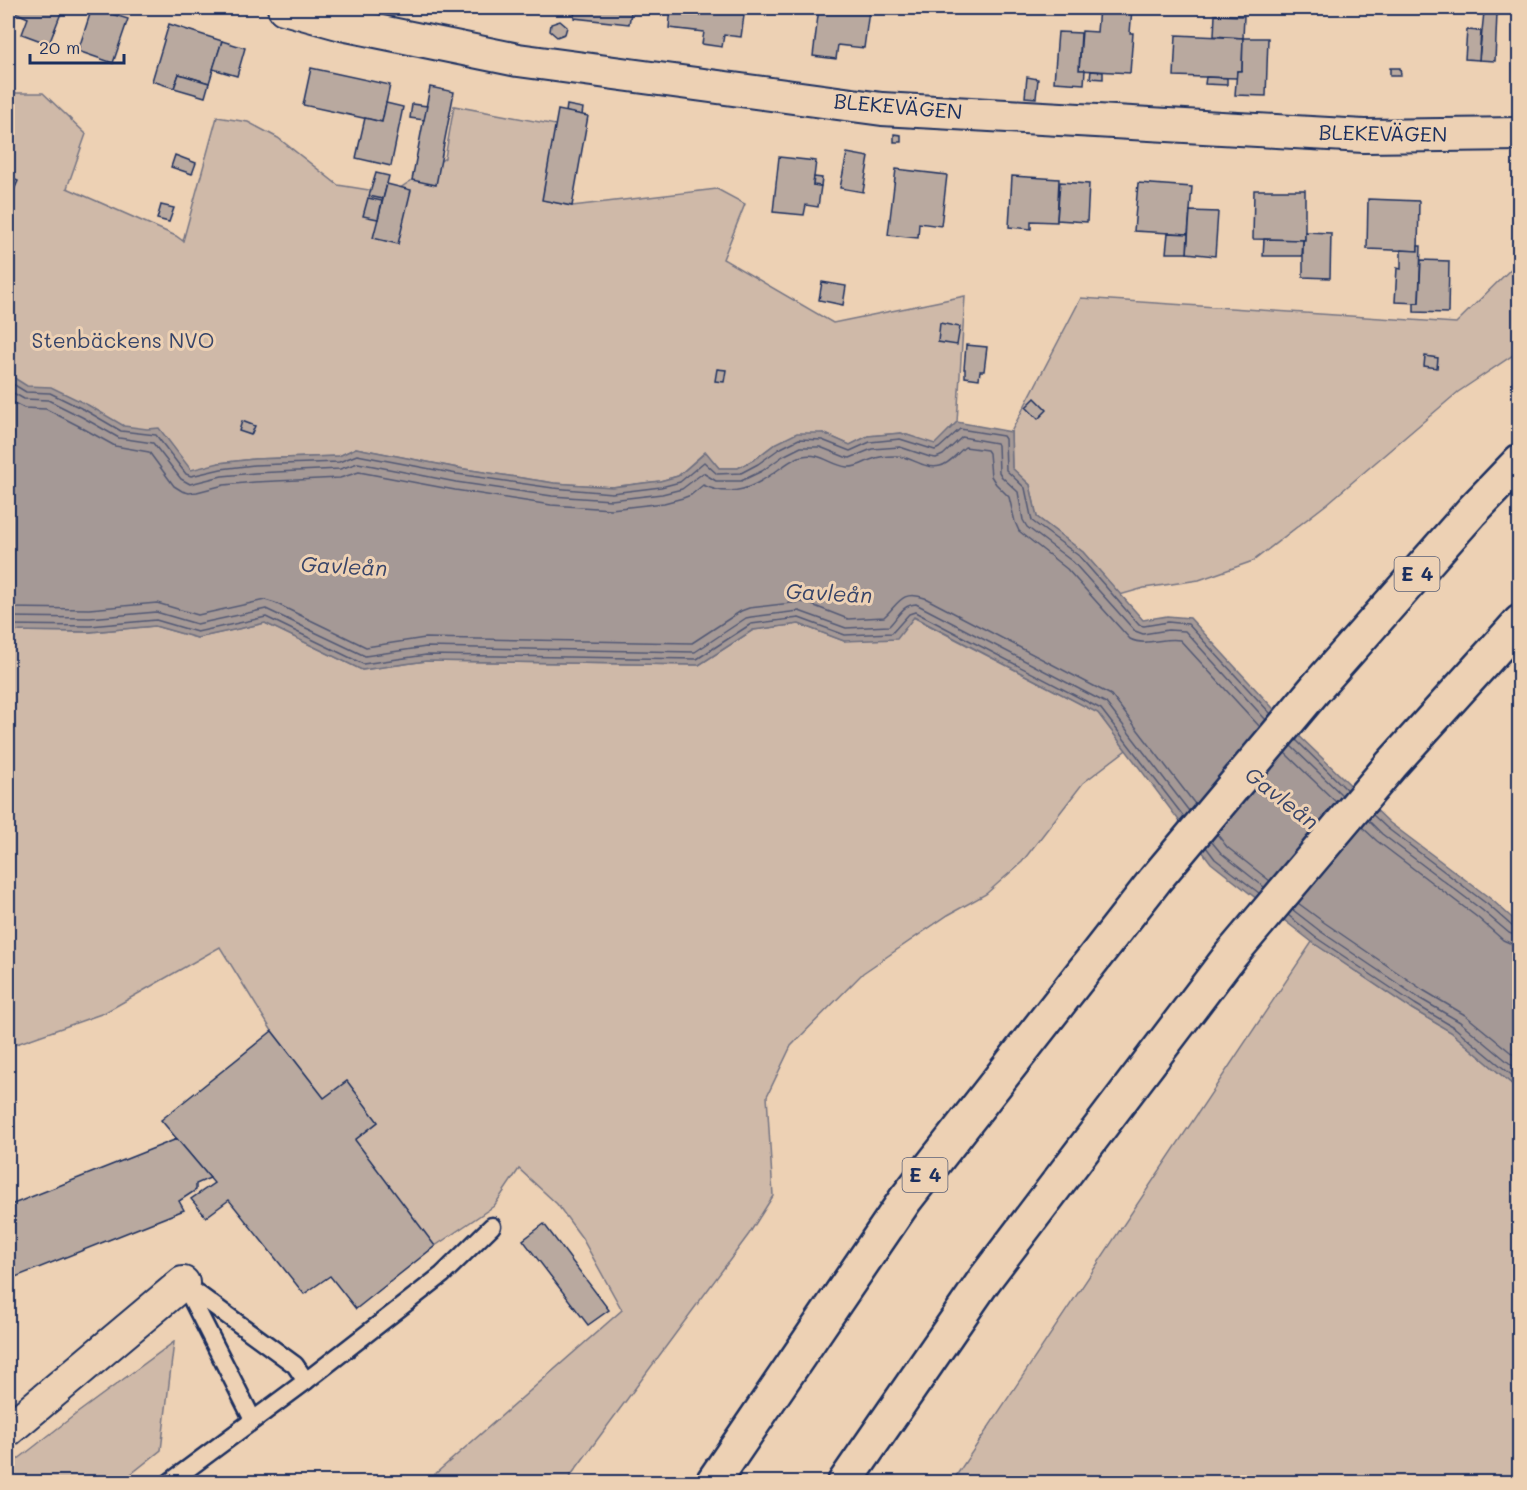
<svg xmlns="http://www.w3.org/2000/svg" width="1527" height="1490" font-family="Mali,sans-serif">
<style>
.green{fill:#cfb9a8;stroke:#757483;stroke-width:1.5}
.water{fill:#a59996;stroke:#6e6f80;stroke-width:1.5}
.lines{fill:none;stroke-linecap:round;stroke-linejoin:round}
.shore{stroke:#525974;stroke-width:1.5}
.building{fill:#b9a99f;stroke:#1b2f5e;stroke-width:1.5}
.lane-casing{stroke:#1b2f5e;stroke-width:21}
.street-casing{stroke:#1b2f5e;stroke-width:36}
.highway-casing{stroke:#1b2f5e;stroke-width:38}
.lane{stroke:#edd1b4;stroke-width:16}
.street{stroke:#edd1b4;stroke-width:32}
.highway{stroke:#edd1b4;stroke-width:33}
.labels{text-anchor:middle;stroke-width:6;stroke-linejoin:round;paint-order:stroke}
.shield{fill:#edd1b4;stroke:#5a6078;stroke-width:1.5}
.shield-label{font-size:20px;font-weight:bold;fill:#1b2f5e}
.street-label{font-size:21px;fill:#1b2f5e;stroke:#edd1b4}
.park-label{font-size:21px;fill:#364469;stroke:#edd1b4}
.water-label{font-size:22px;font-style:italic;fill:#374469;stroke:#edd1b4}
</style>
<rect width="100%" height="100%" fill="#edd1b4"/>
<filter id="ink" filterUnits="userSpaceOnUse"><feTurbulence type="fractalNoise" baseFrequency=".0167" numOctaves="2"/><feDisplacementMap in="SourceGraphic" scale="12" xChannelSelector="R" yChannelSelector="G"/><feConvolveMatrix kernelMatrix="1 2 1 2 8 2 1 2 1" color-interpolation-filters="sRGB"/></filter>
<g filter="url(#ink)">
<g class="green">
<polygon points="8,93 43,93 86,134 67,188 176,236 183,241 217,117 248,122 278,138 338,185 369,190 397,190 445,158 454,106 556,125 543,200 572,206 717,189 745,204 723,259 833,323 965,296 957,422 935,445 901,433 868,436 850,445 823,433 775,444 755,459 738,468 719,468 705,452 678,476 660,481 612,487 554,483 458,468 356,448 339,456 254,459 219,463 185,546 8,511"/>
<polygon points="1519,261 1519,351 1458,392 1328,503 1253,561 1199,580 1144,588 1120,595 1083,552 1037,517 1030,485 1012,468 1011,432 1081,298 1456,323"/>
<polygon points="913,617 1098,713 1126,750 1083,783 1022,862 986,894 948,915 863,973 791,1046 767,1096 773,1196 749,1234 566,1482 426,1482 622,1310 582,1238 557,1204 519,1169 494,1206 435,1246 355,1140 378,1122 347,1081 324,1098 272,1031 220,947 104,1013 8,1047 8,631 90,632 155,626 197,638 265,623 362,670 426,661 699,665 753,630 799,624 844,641"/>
<polygon points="1312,942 1412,1009 1451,1032 1519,1090 1519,1482 952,1482"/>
<polygon points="174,1342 161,1450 121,1482 8,1482 8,1467 76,1414"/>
</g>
<polygon class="water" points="8,374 27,386 51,387 88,405 124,426 147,429 159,428 191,470 219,463 254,459 339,456 356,448 458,468 554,483 612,487 660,481 678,476 706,452 719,468 738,468 755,459 775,444 797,433 823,433 850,445 868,436 901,433 935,444 957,422 1011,432 1012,468 1030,485 1037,517 1083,552 1143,620 1167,616 1190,618 1294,731 1390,823 1491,899 1519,924 1519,1090 1451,1032 1412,1009 1312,942 1211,863 1098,713 914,617 897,639 844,641 799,624 753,630 699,665 426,661 362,670 265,623 197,638 155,626 90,632 8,631"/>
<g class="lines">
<g class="shore">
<polyline points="8,381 26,392 50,393 85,410 121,431 156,435 186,474 191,476 221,469 254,465 339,462 357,455 457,474 553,488 612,493 661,487 680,482 704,462 717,474 741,473 758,464 779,449 799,439 822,440 850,451 870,442 900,439 935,450 939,448 960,429 1003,436 1005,439 1006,470 1025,488 1032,521 1079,556 1139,625 1144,626 1168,622 1188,624 1271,714"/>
<polyline points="8,390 24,399 48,400 82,417 119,438 153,443 181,479 190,484 222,476 255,473 340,469 358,463 456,482 552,496 611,500 662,494 682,489 703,473 716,481 741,481 762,471 783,456 801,447 820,447 845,457 850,458 872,449 900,447 930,457 936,458 943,455 962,437 996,443 998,445 999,472 1002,477 1018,492 1023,520 1027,527 1073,562 1135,631 1143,634 1168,630 1185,631 1266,720"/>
<path d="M8,400L24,408L46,409L77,425L115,446L149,452L174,486L182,491L189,493L197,492L224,485L255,482L340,478L359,472L455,490L551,505L611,509L664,503L683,498L691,495L703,485C732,499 755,487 779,469C786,464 795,457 803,456C820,452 831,465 847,467C857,468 864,462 873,459C879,456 889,456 896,456C911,456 924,470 940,466C950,464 957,453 965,447L987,450L989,453L991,476L996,484L1009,497L1015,522L1019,531L1067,569L1130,639C1146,647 1163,637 1180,640L1260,727"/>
<path d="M8,608L89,609L157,603L198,615L265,600L275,603L366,647L425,638L692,643L741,611L749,608L800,602L807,603L848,619L884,617C898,605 901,589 925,598L1111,695L1195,804"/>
<path d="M8,617L90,618L156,612L197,624L266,609L365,656L426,647L695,652L746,618L751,617L799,611L846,628L889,626C898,618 901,605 916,604L1106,703L1189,811"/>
<polyline points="8,625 90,626 156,620 197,632 266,617 363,664 426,655 697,659 751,624 799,618 845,635 892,633 909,614 915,612 1101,709 1184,817"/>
<polyline points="1296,740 1347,790"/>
<polyline points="1291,746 1342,795"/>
<polyline points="1285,753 1336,802"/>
<polyline points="1373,815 1387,828 1487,904 1513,927 1520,928"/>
<polyline points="1368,820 1382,834 1482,910 1509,933 1514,935 1520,936"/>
<polyline points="1362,827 1377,841 1477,917 1503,940 1512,944 1520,945"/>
<polyline points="1217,834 1227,847 1270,881"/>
<polyline points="1211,841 1221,853 1264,887"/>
<polyline points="1206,847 1215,859 1259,893"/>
<polyline points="1298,903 1325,923 1423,990 1465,1015 1520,1060"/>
<polyline points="1293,910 1320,931 1419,998 1460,1022 1520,1072"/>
<polyline points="1288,915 1315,937 1415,1004 1455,1028 1520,1082"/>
</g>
</g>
<g class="building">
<polygon points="8,8 63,8 49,44 22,34 28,18 8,9"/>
<polygon points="92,8 128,19 113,63 78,51"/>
<polygon points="575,8 632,8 629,24 574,18"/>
<polygon points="671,8 745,8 741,37 724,35 722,47 702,44 704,32 669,28"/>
<polygon points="819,8 867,8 867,10 869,11 864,48 838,45 836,59 813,56"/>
<polygon points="1099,8 1132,8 1130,33 1133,33 1130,73 1079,70 1082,31 1097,32"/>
<polygon points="1484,12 1497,13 1495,61 1479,60"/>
<polygon points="1215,15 1244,16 1243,38 1214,36"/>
<polygon points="560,21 567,27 565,34 557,37 550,31 551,24"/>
<polygon points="169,24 222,41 209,83 179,74 174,88 152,81"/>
<polygon points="1467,30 1481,31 1479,60 1465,59"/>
<polygon points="1058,32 1081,33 1079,70 1085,70 1084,84 1054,82"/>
<polygon points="1176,35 1243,38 1242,71 1237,71 1237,78 1236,78 1174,76"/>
<polygon points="1243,38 1268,38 1266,96 1235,95 1237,71 1242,71"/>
<polygon points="222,41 245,48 237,76 213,69"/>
<polygon points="311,68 390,85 382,122 303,105"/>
<polygon points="1390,68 1400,68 1401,75 1390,75"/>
<polygon points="1091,71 1103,72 1103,79 1090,78"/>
<polygon points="179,74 209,83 205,97 174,88"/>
<polygon points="1027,77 1038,79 1036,98 1025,97"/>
<polygon points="1206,77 1227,78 1227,85 1205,84"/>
<polygon points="430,87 454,92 436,185 412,180"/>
<polygon points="386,103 403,107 391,166 356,158 365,118 382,122"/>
<polygon points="412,104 427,106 424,120 410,118"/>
<polygon points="567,105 583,108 582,115 566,112"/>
<polygon points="558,110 588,116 572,206 542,200"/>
<polygon points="894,134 901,135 901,142 894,142"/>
<polygon points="847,153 869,157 863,192 840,188"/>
<polygon points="175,155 196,163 192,174 171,167"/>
<polygon points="779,157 816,161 813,185 821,186 818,207 806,205 804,215 773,212"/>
<polygon points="896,169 947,175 941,226 919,223 918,238 888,235"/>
<polygon points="376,173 389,176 383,199 369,196"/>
<polygon points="8,176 18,181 8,203"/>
<polygon points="1012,176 1059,179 1057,222 1031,221 1031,229 1009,227"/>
<polygon points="814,177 822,178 821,186 813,185"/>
<polygon points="1060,182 1089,184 1087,222 1057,220"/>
<polygon points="1138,183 1192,187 1188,234 1134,231"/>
<polygon points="387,184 411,190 398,244 373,238"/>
<polygon points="1254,190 1305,190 1305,240 1253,239"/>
<polygon points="368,198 382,201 378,219 363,216"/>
<polygon points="1368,199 1419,201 1418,251 1367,249"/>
<polygon points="161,205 174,208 169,222 157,219"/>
<polygon points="1190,211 1218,212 1215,256 1187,253"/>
<polygon points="1305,232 1331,233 1330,278 1303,277 1303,240 1305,240"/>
<polygon points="1168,233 1188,234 1187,253 1166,253"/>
<polygon points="1264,239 1303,240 1302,256 1263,256"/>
<polygon points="1418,246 1421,246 1419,303 1395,302 1397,268 1401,269 1401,250 1418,251"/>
<polygon points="1421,260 1449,261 1448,313 1414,312 1414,303 1419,303"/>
<polygon points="822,282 846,286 843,305 819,300"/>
<polygon points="940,323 960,327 957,345 938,342"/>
<polygon points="966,345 987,347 984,371 980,371 979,379 965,377 965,369 964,369"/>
<polygon points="1425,356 1438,358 1437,368 1424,366"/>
<polygon points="717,369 726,370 724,382 715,381"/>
<polygon points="1035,398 1047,410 1038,419 1026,407"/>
<polygon points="242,421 255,426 251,435 239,431"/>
<polygon points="272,1031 324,1098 347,1081 378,1122 355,1140 435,1246 356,1309 330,1276 304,1294 229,1200 206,1217 191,1199 214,1183 161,1120"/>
<polygon points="177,1139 210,1178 196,1184 196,1190 179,1201 184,1210 8,1280 8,1206"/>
<polygon points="544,1224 609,1310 588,1325 523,1240"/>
</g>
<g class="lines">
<g class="lane-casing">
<g id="lane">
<polyline points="183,1283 295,1365 306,1381"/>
<polyline points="185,1286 253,1420"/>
<polyline points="170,1482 306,1381 442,1275 492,1226"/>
</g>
</g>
<g class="street-casing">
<g id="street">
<polyline points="284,8 342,24 518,60 882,109 1364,136 1520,134"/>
<polyline points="8,1430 183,1283"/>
</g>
</g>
<g class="highway-casing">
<g id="highway">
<polyline points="713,1482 905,1200 1155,880 1316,688 1472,511 1520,461"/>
<polyline points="845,1482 985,1279 1230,956 1391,765 1520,622"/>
</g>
</g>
<use href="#lane" class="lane"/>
<use href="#street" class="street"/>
<use href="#highway" class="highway"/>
</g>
</g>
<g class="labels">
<g class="shield">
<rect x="1394.5" y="557" width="45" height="34" rx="4.5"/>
<rect x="902.5" y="1158" width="45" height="34" rx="4.5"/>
</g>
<g class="shield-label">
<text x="1417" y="581">E 4</text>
<text x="925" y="1182">E 4</text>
</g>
<g class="street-label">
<text transform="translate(898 107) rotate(5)" y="7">BLEKEVÄGEN</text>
<text transform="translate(1383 134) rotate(1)" y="7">BLEKEVÄGEN</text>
</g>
<g class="park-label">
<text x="123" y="348">Stenbäckens NVO</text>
</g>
<g class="water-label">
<text transform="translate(344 566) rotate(3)" y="8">Gavleån</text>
<text transform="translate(829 593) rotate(3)" y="8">Gavleån</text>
<text transform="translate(1282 798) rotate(38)" y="8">Gavleån</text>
</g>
</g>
<rect width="1527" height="1490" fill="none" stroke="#edd1b4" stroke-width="30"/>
<rect x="15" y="15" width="1497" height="1460" fill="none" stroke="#1b2f5e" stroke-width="2" filter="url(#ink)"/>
<path d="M30 54v9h94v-9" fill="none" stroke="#1b2f5e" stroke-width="3"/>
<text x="39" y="54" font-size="18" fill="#1b2f5e" stroke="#edd1b4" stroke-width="4.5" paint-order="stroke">20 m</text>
</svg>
